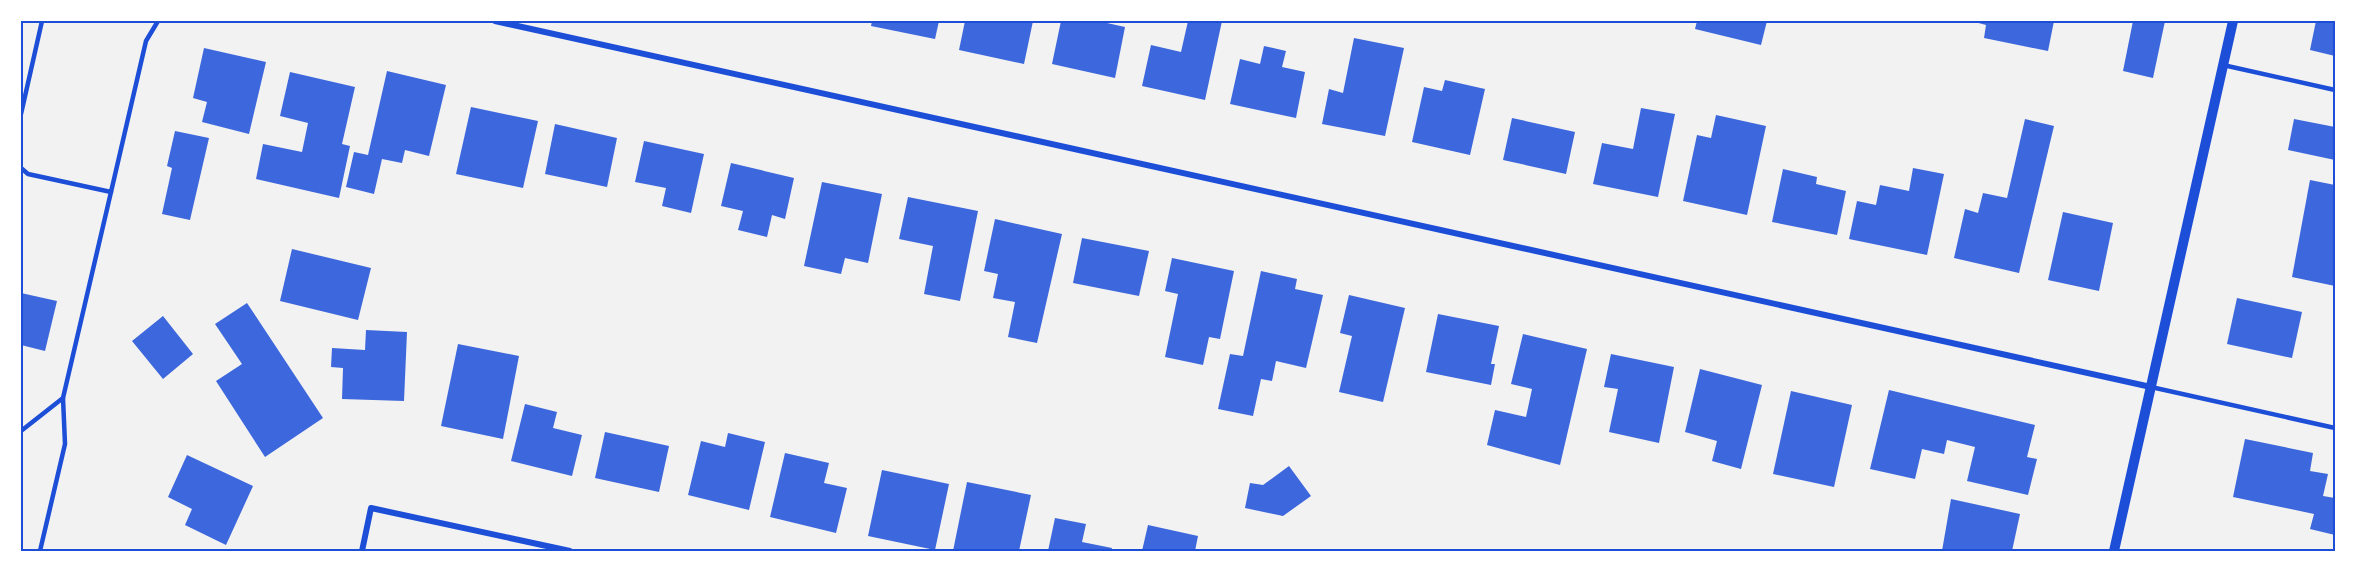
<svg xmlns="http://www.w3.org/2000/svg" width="2356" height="572" font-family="'PT Sans Narrow',sans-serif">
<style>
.building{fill:#3d67dc}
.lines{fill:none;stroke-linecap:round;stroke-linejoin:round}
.service{stroke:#1d4ed8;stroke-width:4.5}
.minor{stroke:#1d4ed8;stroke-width:6}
.tertiary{stroke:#1d4ed8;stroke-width:10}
.neatline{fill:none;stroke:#1d4ed8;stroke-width:2}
</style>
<rect width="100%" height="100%" fill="#f2f2f2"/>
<g class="building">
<polygon points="872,21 939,21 935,39 871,26"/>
<polygon points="965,21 1033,21 1024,64 959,50"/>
<polygon points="1061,21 1098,21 1125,27 1115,78 1052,64"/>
<polygon points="1188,21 1222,21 1205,100 1142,86 1151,45 1181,52"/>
<polygon points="1697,21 1767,21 1761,45 1695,29"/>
<polygon points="1971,21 2054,21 2048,51 1984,38 1986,25"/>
<polygon points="2133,21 2165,21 2153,78 2123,71"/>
<polygon points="2316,21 2335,23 2335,56 2310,50"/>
<polygon points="1354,38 1404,48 1385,136 1322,124 1329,89 1343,93"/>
<polygon points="1264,46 1286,51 1282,67 1305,72 1296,118 1230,104 1240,59 1260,64"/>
<polygon points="204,48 266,62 249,134 202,122 207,102 193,98"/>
<polygon points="387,71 446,85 429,156 405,150 402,163 382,159 374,194 346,187 354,152 368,155"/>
<polygon points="290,72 355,87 342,144 350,146 339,198 256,179 263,144 302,152 308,123 280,116"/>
<polygon points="1445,80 1485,89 1470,155 1412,142 1424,87 1442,91"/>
<polygon points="471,107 538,121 523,188 456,174"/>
<polygon points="1641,108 1675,114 1658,197 1593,184 1602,143 1633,149"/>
<polygon points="1716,115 1766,126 1747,215 1683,201 1697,135 1711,138"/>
<polygon points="1512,118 1575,132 1566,174 1503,160"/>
<polygon points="2025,119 2054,126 2019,273 1954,258 1965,209 1978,213 1983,193 2007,198"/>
<polygon points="2294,119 2335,127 2335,160 2288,150"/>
<polygon points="555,124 617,138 607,187 545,174"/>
<polygon points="175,131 209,138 190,220 162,214 172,168 167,166"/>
<polygon points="644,141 704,154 691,213 662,206 666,188 635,182"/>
<polygon points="731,163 794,178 785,219 772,215 767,237 738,230 743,211 721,206"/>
<polygon points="1913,168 1944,174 1927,255 1849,239 1857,201 1876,205 1880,185 1909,191"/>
<polygon points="1783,169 1817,177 1816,184 1846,191 1837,235 1772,222"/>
<polygon points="2310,180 2335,185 2335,286 2292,277"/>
<polygon points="822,182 882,194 868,263 845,258 841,274 804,266"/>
<polygon points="908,197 978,211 960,301 924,294 933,246 899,239"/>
<polygon points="2063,212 2113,223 2099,291 2048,280"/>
<polygon points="995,219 1062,234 1037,343 1008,337 1015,302 993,298 998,274 984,271"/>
<polygon points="1082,238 1149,251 1139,296 1073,283"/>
<polygon points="292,249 371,268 358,320 280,301"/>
<polygon points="1172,258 1234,271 1220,339 1209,337 1203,365 1165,357 1178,294 1165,291"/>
<polygon points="1261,271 1297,279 1295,289 1323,295 1306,368 1276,361 1272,381 1261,379 1253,416 1218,409 1230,354 1243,356"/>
<polygon points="21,293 57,301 45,351 21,345"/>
<polygon points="1349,295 1405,308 1383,402 1339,392 1352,336 1340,333"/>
<polygon points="2237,298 2302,312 2292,358 2227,344"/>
<polygon points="247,303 323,418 265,457 216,381 242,364 215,324"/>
<polygon points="1438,314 1499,326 1491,364 1495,364 1491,385 1426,372"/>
<polygon points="163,316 193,354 163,379 132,341"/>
<polygon points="366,330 407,332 404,401 342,399 343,368 331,367 332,348 365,350"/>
<polygon points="1523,334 1587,349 1560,465 1487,445 1495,410 1526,417 1532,389 1511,384"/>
<polygon points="458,344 519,356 503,439 441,426"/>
<polygon points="1611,354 1674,367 1659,443 1609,432 1618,389 1604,387"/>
<polygon points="1700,369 1762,385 1741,469 1712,461 1717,441 1685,432"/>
<polygon points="1889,390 2035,425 2027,457 2037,459 2028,495 1967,481 1975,447 1947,440 1944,454 1922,449 1915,479 1870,469"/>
<polygon points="1791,391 1852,405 1834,487 1773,474"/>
<polygon points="525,404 557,412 553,428 582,435 572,476 511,461"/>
<polygon points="605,432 669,446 659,492 595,478"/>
<polygon points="728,433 765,442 749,510 688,495 701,441 725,447"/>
<polygon points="2245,439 2313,453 2310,471 2328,474 2323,496 2335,498 2335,535 2310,529 2314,514 2233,497"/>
<polygon points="785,453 829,463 824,483 847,488 836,533 770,517"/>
<polygon points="187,455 253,486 226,545 185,525 192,509 168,497"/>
<polygon points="1289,466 1311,496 1283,516 1245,508 1250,483 1263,485"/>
<polygon points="882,470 949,484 935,550 868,536"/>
<polygon points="967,482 1031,495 1019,551 953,551"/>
<polygon points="1951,499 2020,514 2012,551 1942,551"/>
<polygon points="1055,518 1086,524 1082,542 1112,548 1111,551 1048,551"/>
<polygon points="1148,525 1198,536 1195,551 1142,551"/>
</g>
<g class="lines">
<g class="service">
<polyline points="2223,65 2335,90"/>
<polyline points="21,114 42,21"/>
<polyline points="21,168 28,174 111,192 146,41 158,21"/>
<polyline points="2151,387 2335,428"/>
<polyline points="21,431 63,398"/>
<polyline points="40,551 65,444 63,398 111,192"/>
</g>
<g class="minor">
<polyline points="495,21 2151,387"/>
<polyline points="362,551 371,508 570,551"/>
</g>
<polyline class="tertiary" points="2114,551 2233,21"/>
</g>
<rect width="2356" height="572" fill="none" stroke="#ffffff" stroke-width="45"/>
<rect x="22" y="22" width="2312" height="528" class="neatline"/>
</svg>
